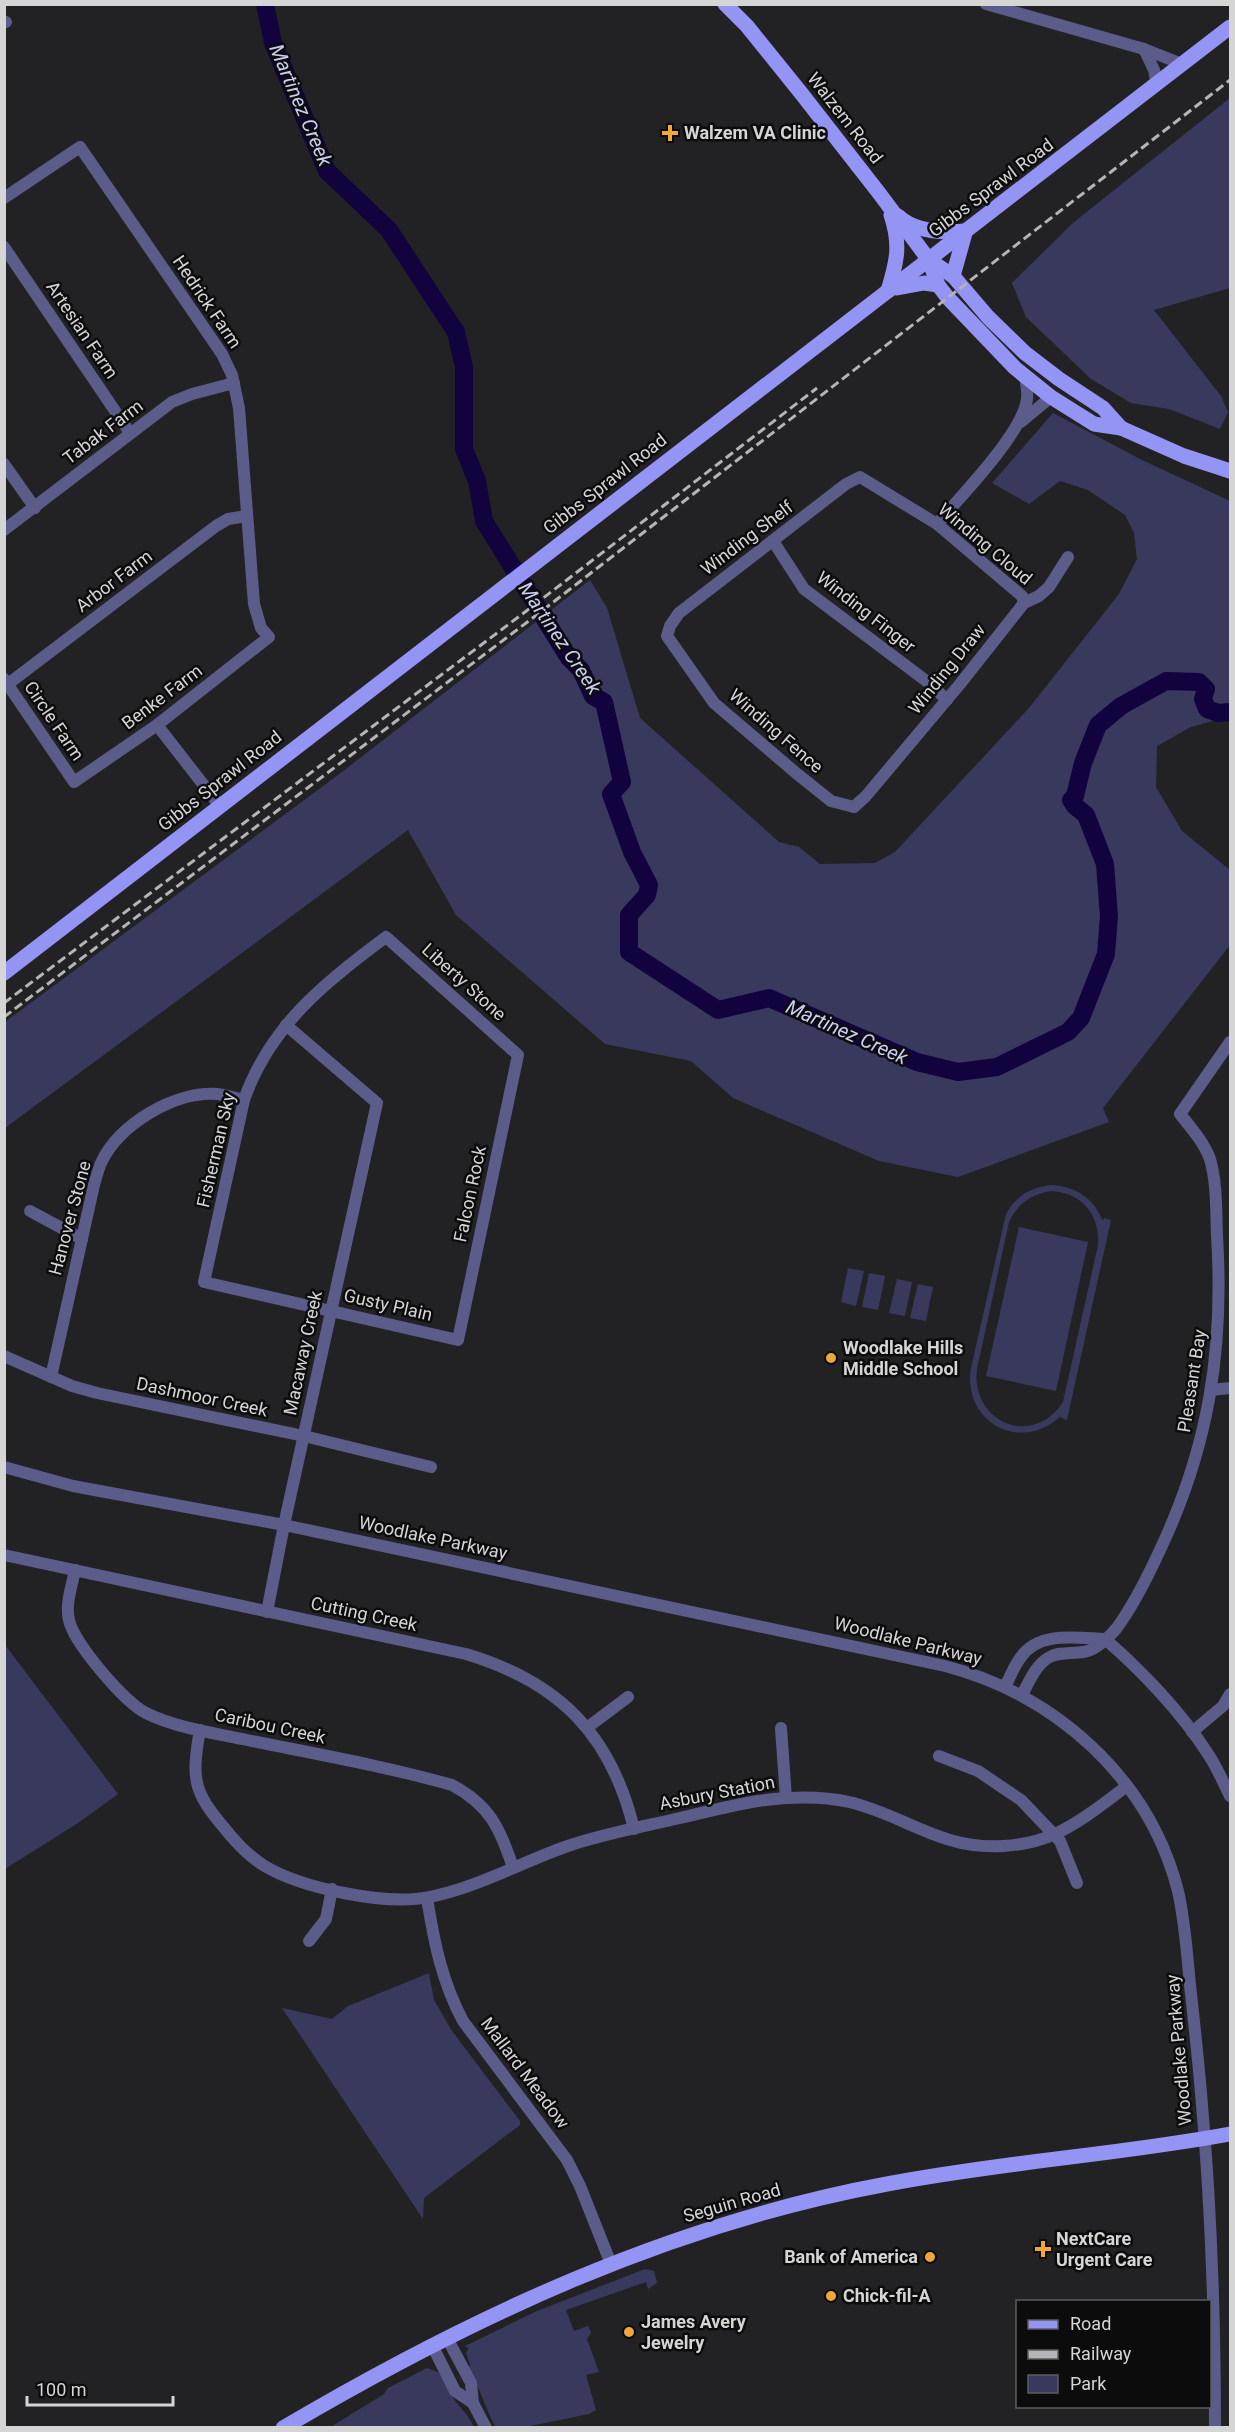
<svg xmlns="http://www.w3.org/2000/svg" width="1235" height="2432" font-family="Roboto,sans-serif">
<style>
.green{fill:#39395e;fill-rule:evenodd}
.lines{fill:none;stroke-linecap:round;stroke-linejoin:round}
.river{stroke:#12033f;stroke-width:18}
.minor{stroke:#5b5c8a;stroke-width:12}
.major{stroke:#9494f4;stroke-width:15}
.rail{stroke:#b5b5b7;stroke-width:3;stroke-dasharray:9 4.5;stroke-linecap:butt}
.poi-dot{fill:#efa73d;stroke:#0c0c0d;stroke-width:2}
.labels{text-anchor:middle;stroke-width:5;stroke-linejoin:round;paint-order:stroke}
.street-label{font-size:18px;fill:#d5d5d6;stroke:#0c0c0d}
.poi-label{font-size:18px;font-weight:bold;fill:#d5d5d6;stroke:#0c0c0d;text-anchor:start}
.water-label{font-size:20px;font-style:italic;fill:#cbcdf4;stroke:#0c0c0d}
</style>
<rect width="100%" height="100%" fill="#222225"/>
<g class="green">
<polygon points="1230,98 1230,288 1154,310 1221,396 1228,412 1220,429 1169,409 1131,403 1091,379 1026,317 1012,283 1074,222"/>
<polygon points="1053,413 1140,459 1230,501 1230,716 1191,727 1157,746 1156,787 1182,831 1230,870 1230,945 1103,1108 1109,1122 958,1177 879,1161 733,1098 691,1061 605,1044 456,915 408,830 5,1128 5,1022 338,775 590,580 607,608 640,718 779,842 799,847 820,864 875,863 895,852 1029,708 1119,594 1137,559 1134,533 1125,515 1088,490 1060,481 1029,504 992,483"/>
<path d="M1052,1185C1077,1187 1093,1198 1103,1221L1104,1218L1111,1220L1067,1420L1061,1418V1416C1021,1454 962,1422 971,1368L1006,1214C1017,1195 1031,1187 1052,1185ZM1051,1191C1082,1193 1100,1214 1098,1245L1063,1402C1033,1449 970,1422 977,1369L1009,1222C1018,1203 1032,1194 1051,1191Z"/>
<polygon points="1019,1227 1088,1242 1056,1391 986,1376"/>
<polygon points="848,1268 864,1271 856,1306 841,1302"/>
<polygon points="869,1273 885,1276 878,1310 862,1307"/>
<polygon points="897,1279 912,1282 905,1316 889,1313"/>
<polygon points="918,1284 933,1287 926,1321 910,1318"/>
<polygon points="5,1645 118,1794 78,1823 5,1869"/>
<polygon points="429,1973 434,2000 452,2031 520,2121 520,2125 424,2198 423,2219 282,2008 332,2019 348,2006"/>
<path d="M645,2269L654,2271L657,2283L648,2289L646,2282L566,2310L574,2331L588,2326L591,2333L587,2339L599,2372L586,2375L596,2410L589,2414L525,2427L495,2426C485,2407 479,2387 469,2368L470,2364L466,2353L469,2348L465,2346L537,2311Z"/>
<polygon points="427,2368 440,2373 455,2401 467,2415 474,2427 329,2428 384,2394 388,2388"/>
</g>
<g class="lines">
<polyline class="river" points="265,4 273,43 327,171 389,230 456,332 464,367 464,449 477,481 484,521 569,658 581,670 593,696 604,702 622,782 611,794 632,852 649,885 647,895 629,915 629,952 718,1010 769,998 917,1062 958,1072 997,1067 1068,1032 1081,1018 1106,954 1109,916 1105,864 1086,815 1075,806 1071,800 1075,796 1083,763 1098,725 1121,706 1166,681 1199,682 1206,689 1203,699 1207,709 1218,713 1230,712"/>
<g class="minor">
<polyline points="986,4 1144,49 1182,64"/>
<polyline points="4,21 6,22"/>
<polyline points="1144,49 1154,70 1157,85"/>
<polyline points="4,198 80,147 222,354 232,375 239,408 254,604 261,628 269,637 157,725 74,782 4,679"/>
<polyline points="4,247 130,433"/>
<polyline points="1021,422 1051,397"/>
<polyline points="4,464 35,508"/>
<path d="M937,524C960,497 1023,433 1027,399C1028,392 1026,383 1025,376"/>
<polyline points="4,530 172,402 192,394 234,383"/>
<polyline points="773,541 804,589 929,683 947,700"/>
<polyline points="1024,603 1022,596 937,524 860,477 846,484 679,613 670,626 667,636 714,703 796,773 831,801 854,807 866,796 960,684 1024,603 1039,596 1049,587 1068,557"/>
<polyline points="8,684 216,526 228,519 247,516"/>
<polyline points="157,725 220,806"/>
<path d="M386,937L518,1055L458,1340L204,1282L244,1100C270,1026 325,982 386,937Z"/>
<polyline points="30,1211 82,1239"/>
<polyline points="4,1356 72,1386 97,1393 304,1436 431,1467"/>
<path d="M51,1377L94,1185C96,1178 98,1170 101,1163C119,1124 175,1091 217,1094C226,1095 235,1098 244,1100"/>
<polyline points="1211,1390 1230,1388"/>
<path d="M4,1467L73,1486L284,1525L945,1666C1056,1695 1149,1778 1178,1891C1185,1922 1187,1953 1190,1985C1194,2021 1198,2057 1201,2093C1211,2204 1215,2316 1215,2428"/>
<path d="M4,1555L466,1654C559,1682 611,1734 634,1829"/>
<path d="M75,1570C72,1586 65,1604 69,1620C73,1642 125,1703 146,1713C176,1728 214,1733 247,1740C316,1754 385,1766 452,1785C491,1806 499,1828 513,1867"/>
<polyline points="267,1612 284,1525 377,1103 286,1025"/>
<path d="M1105,1639C1142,1671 1182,1713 1208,1754C1217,1767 1223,1782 1230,1796"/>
<path d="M1005,1687C1010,1677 1014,1666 1021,1657C1039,1631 1077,1638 1105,1639"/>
<path d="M1022,1695C1029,1682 1035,1666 1048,1658C1059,1651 1071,1654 1083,1652C1095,1651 1108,1638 1116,1629C1134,1605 1148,1576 1160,1550C1209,1446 1224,1349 1217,1236C1216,1211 1217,1183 1210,1159C1204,1142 1191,1128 1180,1114L1230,1042"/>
<polyline points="588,1727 628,1697"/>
<polyline points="781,1728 786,1798"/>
<path d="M200,1730C190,1784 195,1794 231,1836C240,1847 251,1857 263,1865C300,1888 386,1906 429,1897C476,1888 520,1863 565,1847C602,1834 642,1827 680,1818C706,1812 732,1805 758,1801C787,1797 821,1796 849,1802C885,1810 916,1830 950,1840C983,1850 1024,1848 1055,1834C1081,1822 1104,1803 1127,1786"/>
<polyline points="1192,1732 1223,1706 1230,1694"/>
<polyline points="939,1756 978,1771 1021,1800 1060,1841 1077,1883"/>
<path d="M427,1898C434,1942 442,1982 463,2021L567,2160L580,2186L611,2264"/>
<polyline points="309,1941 326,1919 332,1889"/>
<polyline points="447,2338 471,2383 473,2403 486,2428"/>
<polyline points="432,2345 455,2391 473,2403"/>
</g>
<g class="major">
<polyline points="725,4 747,26 801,93 879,193 929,260 938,285 948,298 1015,368 1051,397 1094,424 1121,428 1184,456 1230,471"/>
<path d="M898,216C915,232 944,233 966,231"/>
<polyline points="929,260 953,276 988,317 1025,353 1059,379 1103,408 1121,428"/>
<polyline points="953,276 965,233"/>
<polyline points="897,288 924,283 938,285"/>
<path d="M888,291C897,261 901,245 891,215"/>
<polyline points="4,973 1230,27"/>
<path d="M283,2428C471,2317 670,2224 887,2184C1000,2162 1117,2155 1230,2134"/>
</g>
<g class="rail">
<polyline points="4,1003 525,612 817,388"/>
<polyline points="4,1017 530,620 1230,80"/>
</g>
</g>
<g class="poi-dot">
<path d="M667 124h6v6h6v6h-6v6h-6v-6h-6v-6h6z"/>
<circle cx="831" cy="1358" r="6"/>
<path d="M1040 2240h6v6h6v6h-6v6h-6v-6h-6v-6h6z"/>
<circle cx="930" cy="2257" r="6"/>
<circle cx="831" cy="2296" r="6"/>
<circle cx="629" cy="2332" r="6"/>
</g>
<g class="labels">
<g class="street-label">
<text transform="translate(845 118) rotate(52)" y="6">Walzem Road</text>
<text transform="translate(991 188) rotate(-37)" y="6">Gibbs Sprawl Road</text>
<text transform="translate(207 302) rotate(56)" y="6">Hedrick Farm</text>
<text transform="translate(82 330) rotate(56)" y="6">Artesian Farm</text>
<text transform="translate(103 432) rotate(-37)" y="6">Tabak Farm</text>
<text transform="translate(605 484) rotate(-38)" y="6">Gibbs Sprawl Road</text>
<text transform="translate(747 538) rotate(-37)" y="6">Winding Shelf</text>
<text transform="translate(985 544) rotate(40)" y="6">Winding Cloud</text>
<text transform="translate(114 581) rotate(-37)" y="6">Arbor Farm</text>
<text transform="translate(866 612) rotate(38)" y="6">Winding Finger</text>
<text transform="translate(947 669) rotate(-51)" y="6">Winding Draw</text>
<text transform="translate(162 697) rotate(-37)" y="6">Benke Farm</text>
<text transform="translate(54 721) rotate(56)" y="6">Circle Farm</text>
<text transform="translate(776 731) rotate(41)" y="6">Winding Fence</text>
<text transform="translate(220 781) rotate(-38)" y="6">Gibbs Sprawl Road</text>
<text transform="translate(464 982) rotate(42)" y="6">Liberty Stone</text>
<text transform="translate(216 1150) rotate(-77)" y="6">Fisherman Sky</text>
<text transform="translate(470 1194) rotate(-78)" y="6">Falcon Rock</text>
<text transform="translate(70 1218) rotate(-75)" y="6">Hanover Stone</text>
<text transform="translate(388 1305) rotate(13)" y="6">Gusty Plain</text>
<text transform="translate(303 1353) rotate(-78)" y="6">Macaway Creek</text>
<text transform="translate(1192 1381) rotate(-81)" y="6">Pleasant Bay</text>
<text transform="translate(202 1397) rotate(12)" y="6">Dashmoor Creek</text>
<text transform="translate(433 1538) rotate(12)" y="6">Woodlake Parkway</text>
<text transform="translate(364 1614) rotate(12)" y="6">Cutting Creek</text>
<text transform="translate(908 1641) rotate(14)" y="6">Woodlake Parkway</text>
<text transform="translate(270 1726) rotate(12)" y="6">Caribou Creek</text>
<text transform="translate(717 1793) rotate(-11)" y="6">Asbury Station</text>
<text transform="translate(1179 2050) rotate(-95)" y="6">Woodlake Parkway</text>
<text transform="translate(525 2073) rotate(53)" y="6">Mallard Meadow</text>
<text transform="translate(732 2203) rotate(-16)" y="6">Seguin Road</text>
</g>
<g class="poi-label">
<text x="684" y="139">Walzem VA Clinic</text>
<text x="843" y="1354">Woodlake Hills<tspan x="843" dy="21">Middle School</tspan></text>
<text x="1056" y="2245">NextCare<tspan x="1056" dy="21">Urgent Care</tspan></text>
<text x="918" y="2263" text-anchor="end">Bank of America</text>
<text x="843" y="2302">Chick-fil-A</text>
<text x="641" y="2328">James Avery<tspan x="641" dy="21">Jewelry</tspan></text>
</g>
<g class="water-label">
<text transform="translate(301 105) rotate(67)" y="7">Martinez Creek</text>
<text transform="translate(560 638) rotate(56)" y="7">Martinez Creek</text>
<text transform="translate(847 1032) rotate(24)" y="7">Martinez Creek</text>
</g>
</g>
<rect width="1235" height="2432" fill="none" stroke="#d5d5d6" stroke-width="12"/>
<rect x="1016" y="2300" width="195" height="108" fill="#0c0c0d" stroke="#5c5c5d" stroke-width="1.5"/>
<rect x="1028" y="2320" width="30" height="9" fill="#9494f4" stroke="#5c5c5d" stroke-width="1.5"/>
<text x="1070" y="2330" font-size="18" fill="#d5d5d6">Road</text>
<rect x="1028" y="2350" width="30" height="9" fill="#b5b5b7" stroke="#5c5c5d" stroke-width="1.5"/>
<text x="1070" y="2360" font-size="18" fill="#d5d5d6">Railway</text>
<rect x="1028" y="2375" width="30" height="18" fill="#39395e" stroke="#5c5c5d" stroke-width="1.5"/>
<text x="1070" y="2390" font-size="18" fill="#d5d5d6">Park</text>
<path d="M27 2396v9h146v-9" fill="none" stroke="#d5d5d6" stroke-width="3"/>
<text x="36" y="2396" font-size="18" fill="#d5d5d6" stroke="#0c0c0d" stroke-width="4.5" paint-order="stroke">100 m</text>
</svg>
